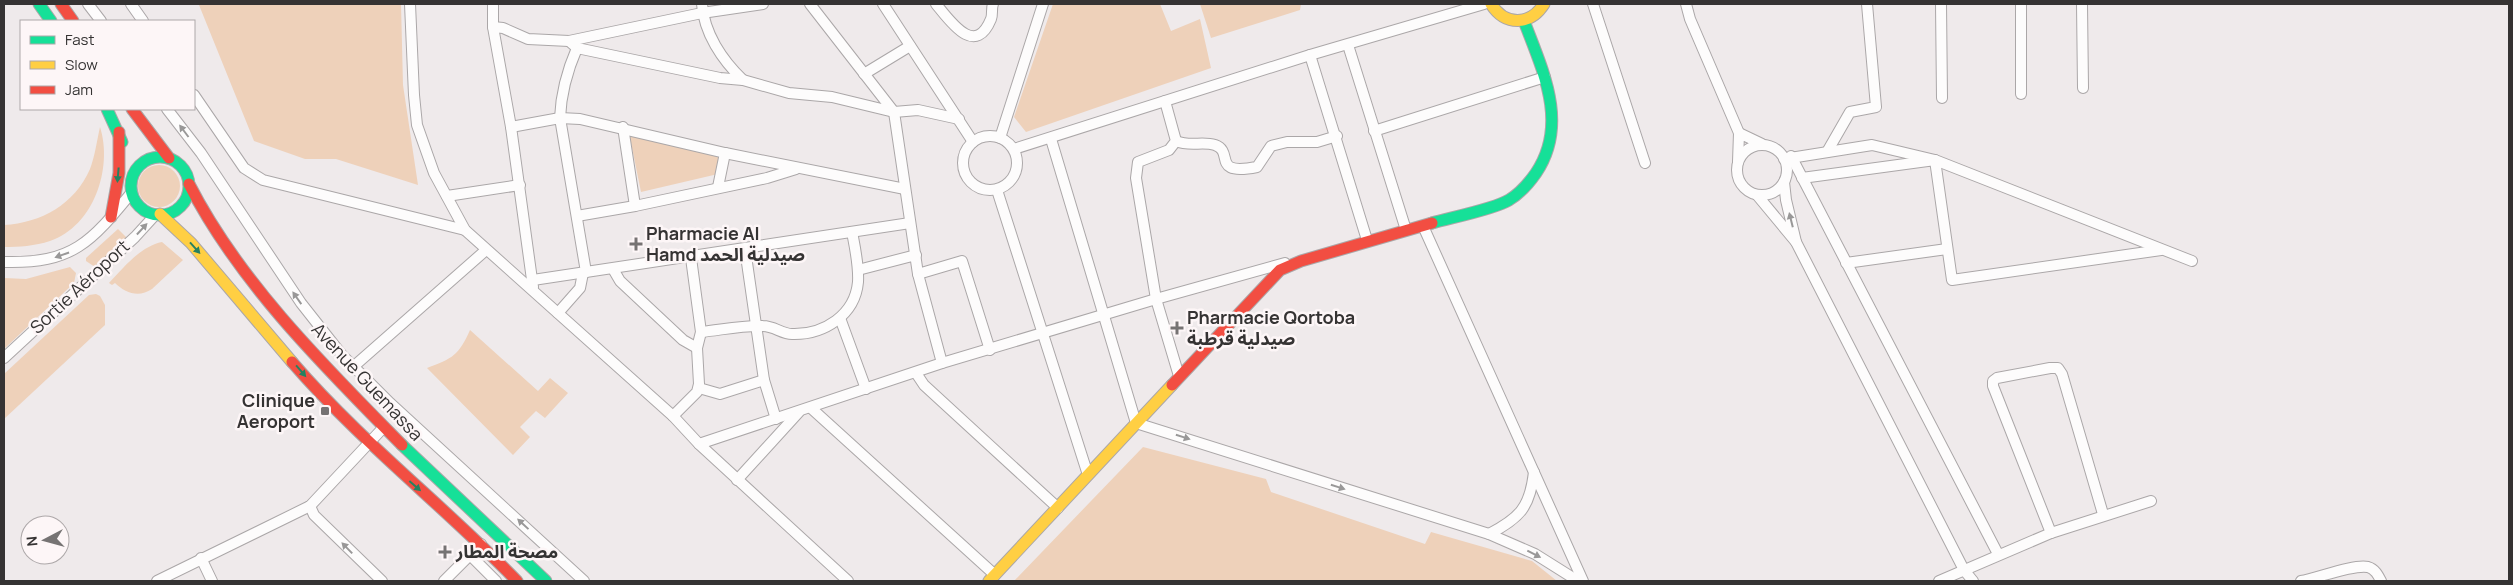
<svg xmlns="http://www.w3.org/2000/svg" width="2513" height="585" font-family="Manrope,'Noto Sans Arabic',sans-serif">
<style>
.green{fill:#eed1ba}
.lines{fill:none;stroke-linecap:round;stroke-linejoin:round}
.street-casing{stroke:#aba7a8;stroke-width:12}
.fast-casing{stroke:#aba7a8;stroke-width:13}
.slow-casing{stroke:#aba7a8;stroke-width:13}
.jam-casing{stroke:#aba7a8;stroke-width:13}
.street{stroke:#fdfcfc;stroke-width:10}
.fast{stroke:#16e098;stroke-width:11}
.slow{stroke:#ffcf43;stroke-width:11}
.jam{stroke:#f24e42;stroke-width:11}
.oneway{fill:#999898}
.oneway2{fill:#278160}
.poi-dot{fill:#767373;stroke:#fdf6f7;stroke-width:2}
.labels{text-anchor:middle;stroke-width:5;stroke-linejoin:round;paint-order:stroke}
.poi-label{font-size:18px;font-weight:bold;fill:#353333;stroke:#fdf6f7;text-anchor:start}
.street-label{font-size:18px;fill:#353333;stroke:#fdf6f7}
</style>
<rect width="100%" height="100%" fill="#efeaeb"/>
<g class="green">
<polygon points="196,4 401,4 403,85 418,185 336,159 305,159 254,141 199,5"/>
<polygon points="1053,4 1160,4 1171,31 1200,19 1211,68 1026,132 1014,117"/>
<polygon points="1200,4 1301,4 1300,10 1211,38"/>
<path d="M100,127C113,168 94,226 50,241C35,246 19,247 4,247V225C41,223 75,204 90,169C95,156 97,140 100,127Z"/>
<polygon points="629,133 720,156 718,174 641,192"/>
<circle cx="159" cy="186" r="21"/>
<polygon points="118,229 127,238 95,267 86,261 86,258"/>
<path d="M162,242L183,260L152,289C139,298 125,293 115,283L112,285L109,283C123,268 141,246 162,242Z"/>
<polygon points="70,267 76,273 74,283 4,349 4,278 26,279"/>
<polygon points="96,294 100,296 105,305 105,325 4,419 4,374 89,295"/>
<path d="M470,330L538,391L550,378L568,393L545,418L536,411L520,427L530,437L513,455L427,368C452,359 459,355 470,330Z"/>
<polygon points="1143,447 1266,479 1271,492 1425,544 1431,532 1532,561 1557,581 1014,581"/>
</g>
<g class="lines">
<g class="street-casing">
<g id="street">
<polyline points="88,4 101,21"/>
<polyline points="131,4 143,21"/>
<polyline points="410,4 414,95 417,125 434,173 465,230 673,416 699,444 848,581"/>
<polyline points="493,4 493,27 511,127 533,287"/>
<path d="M702,4C704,33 722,60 743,80"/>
<polyline points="810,4 894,112 918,274 942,363"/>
<polyline points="883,4 973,142"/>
<path d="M936,4C950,21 975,58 991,19C993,14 991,9 993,4"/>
<polyline points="1593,4 1645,163"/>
<polyline points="1686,4 1690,19 1739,133"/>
<polyline points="1941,4 1942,98"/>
<polyline points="2021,4 2021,94"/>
<polyline points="2082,4 2083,88"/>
<polyline points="493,27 503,28 528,39 569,41 702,13 763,4"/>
<polyline points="569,41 577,48 720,78 743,80 789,93 832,97 894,112 918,110 959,119"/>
<polyline points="1348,45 1406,230"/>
<path d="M577,48C567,71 561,93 560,118L586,272"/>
<polyline points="1310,55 1367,240"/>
<polyline points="864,74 910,46"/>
<polyline points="194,95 244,168 263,180 465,230"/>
<polyline points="1165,101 1176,141 1169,150 1138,162 1136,178 1156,299 1179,376"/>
<polyline points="167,109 201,153 301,303 342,355 390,403 584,581"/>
<polyline points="511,127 560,118 580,119 725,153 905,189"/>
<polyline points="623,127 635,206"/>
<polyline points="1374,131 1545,77"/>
<circle cx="990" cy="163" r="27"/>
<polyline points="1000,138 1043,4"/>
<polyline points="1051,139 1136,423 1489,534 1535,554 1578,581"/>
<path d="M1176,141C1190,147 1202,141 1215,145C1235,152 1210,176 1257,167L1271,146L1287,142H1317L1337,136"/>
<circle cx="1762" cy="170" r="25"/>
<polyline points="1014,149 1310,55 1484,4"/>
<polyline points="1827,152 1850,112 1876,107 1867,4"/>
<polyline points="1791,156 1998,554"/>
<polyline points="1784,159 1872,145 1935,160 2192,261"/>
<polyline points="1738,162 1739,133 1762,144"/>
<polyline points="1802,178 1935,160 1952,280 2161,250"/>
<polyline points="718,187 725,153"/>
<polyline points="997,190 1088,475"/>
<polyline points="1757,195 1796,242 1786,200 1784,182"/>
<polyline points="447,196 520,185"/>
<polyline points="577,216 635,206 767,178 796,169"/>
<polyline points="1423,226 1583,581"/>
<polyline points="1796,242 1964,570 1973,581"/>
<polyline points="745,249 764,380 776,419"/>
<path d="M4,262C73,264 91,242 132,192"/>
<polyline points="1846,263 1947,249"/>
<polyline points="613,269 620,281 683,340 697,348"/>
<polyline points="858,270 916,255"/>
<polyline points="918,274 962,261 990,350"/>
<polyline points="533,280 910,223"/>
<polyline points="558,313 580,288 583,273"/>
<polyline points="840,318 866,389"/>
<path d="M701,332C721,330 743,325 763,326C774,326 782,334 792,334C824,335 855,315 858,282C859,265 855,248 852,232"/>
<polyline points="4,358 135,237 156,214"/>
<polyline points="353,367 486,250"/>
<polyline points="916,373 924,385 1058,508"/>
<polyline points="699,388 720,394 764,380"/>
<polyline points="811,408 995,575"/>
<polyline points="673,416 697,392 699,384 697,348 701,332 691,258"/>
<polyline points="699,444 942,363 1156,299 1285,263"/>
<polyline points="737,480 799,412"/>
<polyline points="310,506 314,515 382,581"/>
<polyline points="2051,533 1993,386 1993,381 1997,378 2050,368 2058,368 2062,374 2103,514"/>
<path d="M1489,534C1520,518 1530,507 1534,472"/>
<polyline points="470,555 496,581"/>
<polyline points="201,558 212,581"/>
<polyline points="157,581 310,506 383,428"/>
<polyline points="444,581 481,544"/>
<polyline points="1939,581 2051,533 2151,501"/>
<path d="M2301,581C2318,578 2353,564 2368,567C2375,569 2378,575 2381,581"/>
</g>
</g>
<g class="fast-casing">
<g id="fast">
<polyline points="39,4 51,21"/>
<polyline points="107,109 122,142"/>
<circle cx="160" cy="186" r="29"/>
<path d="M1432,223C1449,218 1495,209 1509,200C1519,194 1529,183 1536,173C1569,124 1543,71 1524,21"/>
<polyline points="402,445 546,581"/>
</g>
</g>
<g class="slow-casing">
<g id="slow">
<path d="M1491,4C1505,26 1530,26 1544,4"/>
<polyline points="160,214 191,243 292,362"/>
<polyline points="989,581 1172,385"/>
</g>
</g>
<g class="jam-casing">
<g id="jam">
<polyline points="61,4 73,21"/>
<polyline points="132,109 169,158"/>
<path d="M189,184C239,282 325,367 402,445"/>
<polyline points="111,217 119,173 119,132"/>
<path d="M292,362C361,442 444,506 517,581"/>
<polyline points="1172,385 1280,270 1301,261 1432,223"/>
</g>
</g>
<use href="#street" class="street"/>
<use href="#fast" class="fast"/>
<use href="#slow" class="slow"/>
<use href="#jam" class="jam"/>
</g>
<defs><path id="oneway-solid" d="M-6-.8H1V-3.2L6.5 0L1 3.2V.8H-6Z" transform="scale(1.25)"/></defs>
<g class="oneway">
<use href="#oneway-solid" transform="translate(184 131) rotate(-127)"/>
<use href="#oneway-solid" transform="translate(1791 220) rotate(-104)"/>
<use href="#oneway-solid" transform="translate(142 229) rotate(-47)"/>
<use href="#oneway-solid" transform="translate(62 255) rotate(161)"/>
<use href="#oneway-solid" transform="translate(297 298) rotate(-125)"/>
<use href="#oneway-solid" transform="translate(1183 437) rotate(18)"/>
<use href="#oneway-solid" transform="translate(1338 487) rotate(18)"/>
<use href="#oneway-solid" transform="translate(523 524) rotate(-137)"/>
<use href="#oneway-solid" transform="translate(347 548) rotate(-134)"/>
<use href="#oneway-solid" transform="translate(1534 554) rotate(27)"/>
</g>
<g class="oneway2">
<use href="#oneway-solid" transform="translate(118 175) rotate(95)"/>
<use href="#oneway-solid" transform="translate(195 248) rotate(48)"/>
<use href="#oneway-solid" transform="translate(301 371) rotate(49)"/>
<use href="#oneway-solid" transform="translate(415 486) rotate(41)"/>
</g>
<g class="poi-dot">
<path d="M633.5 236.5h5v5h5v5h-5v5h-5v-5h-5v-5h5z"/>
<path d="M1174.5 320.5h5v5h5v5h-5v5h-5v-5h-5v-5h5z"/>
<rect x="320" y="406" width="10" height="10" rx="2.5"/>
<path d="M442.5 544.5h5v5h5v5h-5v5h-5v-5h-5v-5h5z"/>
</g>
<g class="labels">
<g class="poi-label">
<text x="646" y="240">Pharmacie Al<tspan x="646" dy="21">Hamd صيدلية الحمد</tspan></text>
<text x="1187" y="324">Pharmacie Qortoba<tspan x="1187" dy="21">صيدلية قرطبة</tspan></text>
<text x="315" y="407" text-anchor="end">Clinique<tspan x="315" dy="21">Aeroport</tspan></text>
<text x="456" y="558">مصحة المطار</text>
</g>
<g class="street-label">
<text transform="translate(80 287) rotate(-43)" y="6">Sortie Aéroport</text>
<text transform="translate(367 382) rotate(47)" y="6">Avenue Guemassa</text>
</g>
</g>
<rect width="2513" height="585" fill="none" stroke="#353333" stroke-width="10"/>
<rect x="20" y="20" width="175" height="90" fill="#fdf6f7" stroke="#ada8a9"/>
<rect x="30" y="36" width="25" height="8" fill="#16e098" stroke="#ada8a9"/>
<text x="65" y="45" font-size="15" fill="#353333">Fast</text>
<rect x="30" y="61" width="25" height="8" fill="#ffcf43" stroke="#ada8a9"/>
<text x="65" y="70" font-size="15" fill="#353333">Slow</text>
<rect x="30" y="86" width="25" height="8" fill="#f24e42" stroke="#ada8a9"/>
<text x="65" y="95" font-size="15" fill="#353333">Jam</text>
<g transform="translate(45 540) rotate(264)"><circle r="24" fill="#fdf6f7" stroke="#ada8a9"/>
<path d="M0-4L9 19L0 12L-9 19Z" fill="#767373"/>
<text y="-8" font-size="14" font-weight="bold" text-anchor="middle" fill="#353333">N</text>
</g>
</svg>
